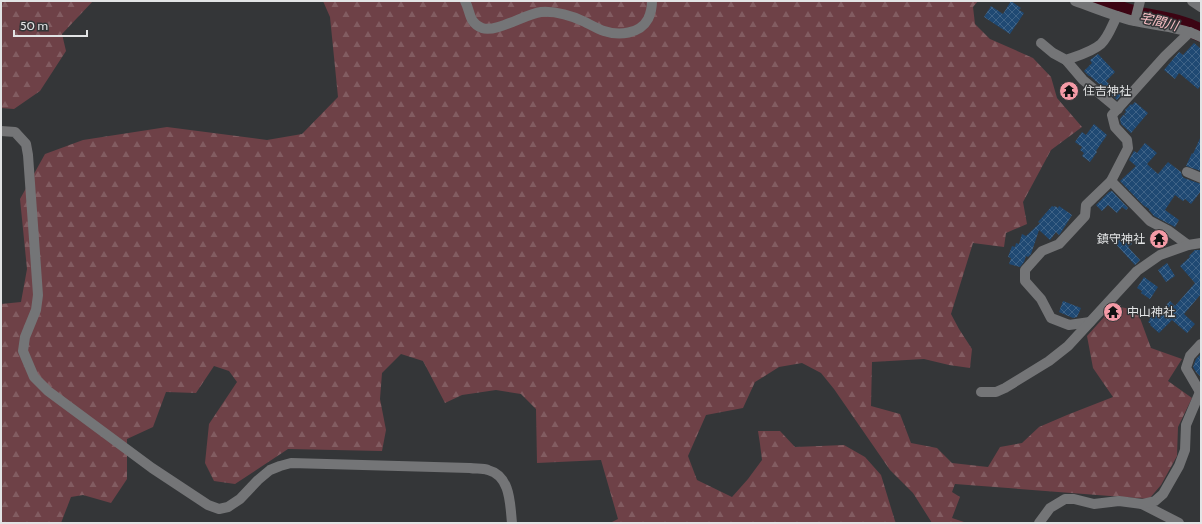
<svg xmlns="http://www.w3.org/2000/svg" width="1202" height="524" font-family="Cabin,'Noto Sans JP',sans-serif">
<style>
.forest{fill:url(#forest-firs)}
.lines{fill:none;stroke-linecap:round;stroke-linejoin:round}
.river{stroke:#3c0413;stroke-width:18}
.building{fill:url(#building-cross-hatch)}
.minor{stroke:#747577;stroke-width:10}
.labels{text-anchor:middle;stroke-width:3;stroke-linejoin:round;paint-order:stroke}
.poi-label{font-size:12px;fill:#e2e4e5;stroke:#343638;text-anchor:start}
.water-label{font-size:13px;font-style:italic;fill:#fbc0c6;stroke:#343638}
</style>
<defs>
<pattern id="forest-firs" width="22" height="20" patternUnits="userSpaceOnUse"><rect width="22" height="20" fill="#6e4147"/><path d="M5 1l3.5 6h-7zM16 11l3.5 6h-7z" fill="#825c61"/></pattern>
<pattern id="building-cross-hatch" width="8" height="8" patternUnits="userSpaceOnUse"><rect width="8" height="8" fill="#1f4973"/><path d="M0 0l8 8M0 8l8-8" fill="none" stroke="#3f6387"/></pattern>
</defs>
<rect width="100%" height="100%" fill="#343638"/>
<g class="forest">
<polygon points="1,1 93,1 62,34 66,51 40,91 14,109 1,108"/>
<polygon points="323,1 978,1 973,7 975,24 990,39 1033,58 1051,77 1057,98 1082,127 1051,150 1023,202 1027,224 1006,233 1004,247 973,243 951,314 959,329 972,349 970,368 949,365 924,359 872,362 871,406 900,414 911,443 937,448 952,463 988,467 1000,447 1022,443 1039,427 1067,415 1113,397 1093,368 1087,336 1114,306 1137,310 1151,348 1182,359 1168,381 1192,398 1178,427 1177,456 1161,485 1149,499 955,484 952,492 960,497 952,518 967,523 932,523 913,493 890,470 834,389 821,373 802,363 779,367 755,382 743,408 706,415 688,456 697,480 732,497 748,479 762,460 760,444 758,431 780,431 795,447 844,445 865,457 881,475 895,521 896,523 610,523 618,519 601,460 537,463 536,409 521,394 496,390 462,395 445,403 423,361 401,354 382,373 380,399 386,430 382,451 288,449 235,484 214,481 205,463 209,424 237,382 229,371 214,366 196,393 166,392 153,427 127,439 127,479 111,503 83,495 71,497 61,523 1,523 1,304 21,302 27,269 20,199 45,154 83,140 167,127 267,140 302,134 338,97 330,17"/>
</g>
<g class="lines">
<path class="river" d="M1095,1C1108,6 1122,11 1136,15C1158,20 1180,22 1201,33"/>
</g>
<g class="building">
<polygon points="1011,1 1021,8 1019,10 1024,13 1010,34 984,17 991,6 1003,14"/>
<polygon points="1194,43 1201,49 1201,85 1198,89 1179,73 1175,79 1164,70 1179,52 1183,55"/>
<polygon points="1098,54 1115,72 1106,81 1121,95 1117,100 1090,76 1089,76 1084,71 1092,63 1090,60"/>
<polygon points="1069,84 1075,88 1069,99 1062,95"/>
<polygon points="1135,102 1148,113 1131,133 1121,124 1120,119 1123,115 1126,116 1124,114 1126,112 1125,110 1131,104 1132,105"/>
<polygon points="1094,124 1107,135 1096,151 1097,152 1090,162 1082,156 1084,153 1080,150 1082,147 1075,142 1082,132 1086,135"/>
<polygon points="1201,136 1201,171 1186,166 1192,153 1193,154"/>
<polygon points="1145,143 1157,153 1147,164 1158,174 1168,162 1181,172 1182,176 1184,178 1201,184 1201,191 1191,204 1185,199 1183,201 1175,195 1165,210 1179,220 1175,227 1154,216 1149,210 1149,209 1143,205 1120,181 1136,166 1129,160 1134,151 1137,153"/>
<polygon points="1112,191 1128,208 1126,210 1122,207 1117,213 1108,205 1102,211 1096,205 1109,192"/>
<polygon points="1052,206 1054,207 1055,206 1058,208 1059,206 1072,215 1060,234 1059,235 1056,232 1050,240 1039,230 1031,254 1028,257 1026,256 1024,262 1020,267 1009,264 1011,258 1008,257 1012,246 1015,247 1016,243 1019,244 1022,234 1026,236 1040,223 1038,222"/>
<polygon points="1158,232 1167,237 1159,246 1151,239"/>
<polygon points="1122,233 1132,244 1128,247 1140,260 1135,265 1113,241"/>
<polygon points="1195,250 1201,250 1201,294 1184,314 1195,324 1187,333 1172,320 1159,333 1150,325 1151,324 1148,322 1150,320 1149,319 1161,307 1163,308 1170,301 1175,306 1195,283 1180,266 1190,257 1189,256"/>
<polygon points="1167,263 1175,276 1166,282 1158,270"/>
<polygon points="1144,277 1158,287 1150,299 1141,293 1142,291 1137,288"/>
<polygon points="1063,301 1081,308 1077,317 1073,318 1059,312"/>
<polygon points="1201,354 1201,377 1196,372 1193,367 1196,359"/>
</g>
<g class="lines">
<g class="minor">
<path d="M465,1C471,12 468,22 482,28C496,33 525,14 541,12C555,11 572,16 585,22C591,25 598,29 604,31C619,36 640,34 648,19C651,13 652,7 652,1"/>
<path d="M1075,1C1095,8 1114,16 1134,21C1156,26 1181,27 1201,37"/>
<polyline points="1192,1 1201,7"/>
<polyline points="1135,21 1140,1"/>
<path d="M1041,43L1053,53L1066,60C1077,56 1092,52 1101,44C1109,36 1112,25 1117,16"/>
<polyline points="1066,60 1083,80 1118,109"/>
<path d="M1,131L15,132L26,144L28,155L38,295L36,310L25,337L23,351L34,377L48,391L152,468L208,505L219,509L228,507L240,499L258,480L270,470L280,466L291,463L470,468C476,469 483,468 488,470C511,476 510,505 512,523"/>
<polyline points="1187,172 1201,178"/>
<polyline points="1111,181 1150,221 1169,231 1188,245"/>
<polyline points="1090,322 1069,325 1051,318 1041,299 1025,281 1025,270 1042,251 1059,244 1085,216 1086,205 1111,181 1128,148 1127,140 1115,127 1112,115 1165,56 1190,32"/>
<polyline points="981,392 996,392 1005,388 1049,361 1068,346 1137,271 1160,255 1188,245 1201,243"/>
<polyline points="1200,392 1186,368 1190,356 1201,344"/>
<polyline points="1142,504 1179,523"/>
<polyline points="1039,523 1050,508 1065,499 1074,499 1094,504 1119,501 1142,504 1155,501 1163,494 1179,466 1185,450 1186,425 1200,392"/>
</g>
</g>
<defs>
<g id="temple-disc" transform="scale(1)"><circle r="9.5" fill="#f49aa6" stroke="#343638"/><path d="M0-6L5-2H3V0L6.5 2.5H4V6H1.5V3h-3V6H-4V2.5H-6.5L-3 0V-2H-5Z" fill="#111"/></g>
</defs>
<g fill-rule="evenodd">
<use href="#temple-disc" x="1069" y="91"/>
<use href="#temple-disc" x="1159" y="239"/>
<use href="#temple-disc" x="1113" y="312"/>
</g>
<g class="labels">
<g class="poi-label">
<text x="1083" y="95">住吉神社</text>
<text x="1145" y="243" text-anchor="end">鎮守神社</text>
<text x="1127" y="316">中山神社</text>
</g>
<g class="water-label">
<text transform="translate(1159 21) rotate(14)" y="5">宅間川</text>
</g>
</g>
<rect width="1202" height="524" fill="none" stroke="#e2e4e5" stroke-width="4"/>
<path d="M14 30v6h73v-6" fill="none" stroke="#e2e4e5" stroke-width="2"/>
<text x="20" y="30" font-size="12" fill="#e2e4e5" stroke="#343638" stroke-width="3" paint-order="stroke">50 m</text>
</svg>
